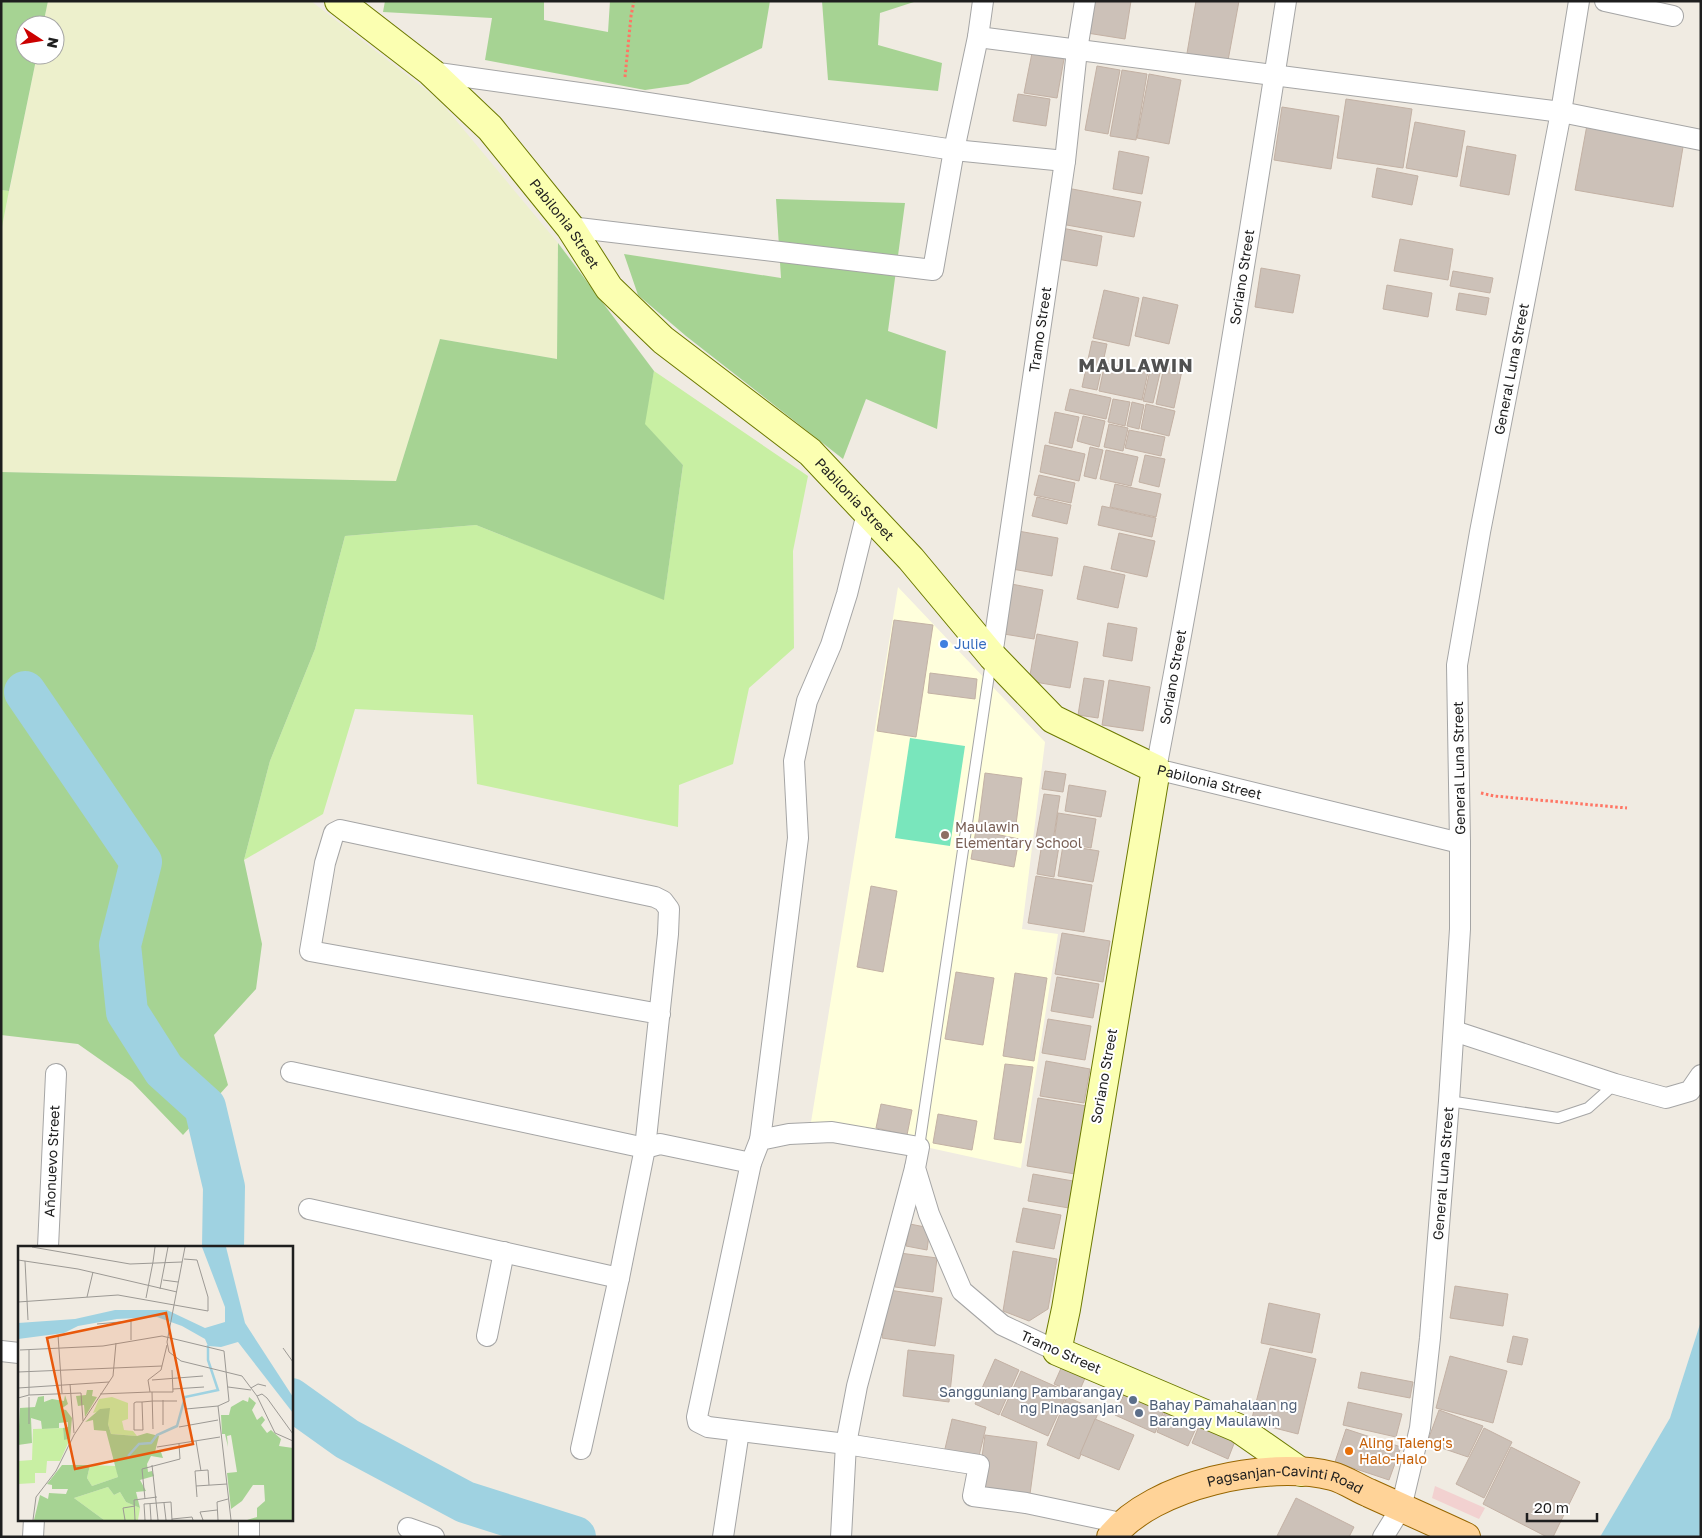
<svg xmlns="http://www.w3.org/2000/svg" width="1702" height="1538" font-family="'Golos Text',sans-serif">
<style>
.commercial{fill:#f2d1d0}
.education{fill:#ffffdc}
.farmland{fill:#edf0cc}
.grass{fill:#c8efa3}
.forest{fill:#a6d393}
.pitch{fill:#79e6bc}
.water{fill:#9fd2e1}
.lines{fill:none;stroke-linecap:round;stroke-linejoin:round}
.river{stroke:#9fd2e1;stroke-width:42}
.building{fill:#ccc1b8;stroke:#c3b1a4}
.lane-casing{stroke:#a5a5a5;stroke-width:12}
.street-casing{stroke:#a5a5a5;stroke-width:22}
.secondary-casing{stroke:#6c7900;stroke-width:30}
.primary-casing{stroke:#976600;stroke-width:30}
.path{stroke:#ff7564;stroke-width:3;stroke-dasharray:2.5 2.5;stroke-linecap:butt}
.lane{stroke:#fff;stroke-width:10}
.street{stroke:#fff;stroke-width:20}
.secondary{stroke:#fbffb1;stroke-width:28}
.primary{stroke:#ffd398;stroke-width:28}
.shop-dot{fill:#3f7fe0;stroke:#fff;stroke-width:2}
.education-dot{fill:#8d6e63;stroke:#fff;stroke-width:2}
.service-dot{fill:#5c6f8a;stroke:#fff;stroke-width:2}
.food-dot{fill:#e8710a;stroke:#fff;stroke-width:2}
.labels{text-anchor:middle;stroke-width:4;stroke-linejoin:round;paint-order:stroke}
.street-label{font-size:14px;fill:#1e1e1e;stroke:#fff}
.shop-label{font-size:14px;fill:#366cbe;stroke:#fff;text-anchor:start}
.education-label{font-size:14px;fill:#785e54;stroke:#fff;text-anchor:start}
.service-label{font-size:14px;fill:#4e5e75;stroke:#fff;text-anchor:end}
.food-label{font-size:14px;fill:#c56008;stroke:#fff;text-anchor:start}
.district-label{font-size:19px;font-weight:bold;letter-spacing:1px;fill:#515151;stroke:#fff}
.inset-river{fill:none;stroke:#9fd2e1;stroke-width:2.5}
.inset-road{fill:none;stroke:#9c9994;stroke-width:1}
.view{fill:#e8590c;fill-opacity:0.15;stroke:#e8590c;stroke-width:2.5}
.inset-edge{fill:none;stroke:#1e1e1e;stroke-width:2.5}
</style>
<rect width="100%" height="100%" fill="#f0ebe2"/>
<polygon class="commercial" points="1435,1486 1485,1508 1479,1519 1432,1498"/>
<polygon class="education" points="898,587 1045,742 1022,929 1058,934 1021,1168 811,1122"/>
<polygon class="farmland" points="48,1 311,1 439,100 558,243 557,359 440,339 396,481 1,472 1,232 37,55 55,55 55,25 43,25"/>
<g class="grass">
<polygon points="1,190 9,191 1,232"/>
<polygon points="654,371 808,476 793,551 794,648 749,688 733,764 679,785 678,827 477,784 473,715 355,709 323,814 244,860 270,761 315,649 345,536 476,525 664,599 683,465 644,424"/>
</g>
<g class="forest">
<polygon points="1,1 48,1 43,25 25,25 25,55 37,55 9,191 1,190"/>
<polygon points="385,1 544,1 544,20 608,32 610,1 770,1 762,48 688,84 645,90 485,60 492,18 383,12"/>
<polygon points="822,1 917,1 880,13 878,45 942,63 938,91 828,80"/>
<polygon points="776,199 905,203 888,331 946,351 937,429 866,399 843,459 686,336 638,295 624,254 781,278"/>
<polygon points="558,243 654,371 645,424 683,465 664,600 476,525 345,536 315,649 270,761 244,860 262,944 256,989 214,1035 228,1085 183,1135 132,1082 78,1044 1,1035 1,472 396,481 440,339 557,359"/>
</g>
<polygon class="pitch" points="910,738 965,746 950,846 895,838"/>
<polygon class="water" points="1701,1321 1701,1537 1600,1537 1670,1418"/>
<g class="lines">
<g class="river">
<polyline points="25,692 141,862 120,945 127,1012 164,1070 205,1107 224,1187 223,1247"/>
<polyline points="291,1399 347,1439 465,1502 575,1537"/>
</g>
</g>
<g class="building">
<polygon points="1091,1 1131,1 1125,39 1087,33"/>
<polygon points="1196,1 1239,1 1227,66 1186,59"/>
<polygon points="1032,53 1064,59 1057,98 1024,93"/>
<polygon points="1097,66 1120,70 1108,134 1085,130"/>
<polygon points="1122,70 1147,74 1136,140 1110,136"/>
<polygon points="1149,74 1181,80 1169,144 1137,138"/>
<polygon points="1018,94 1050,99 1046,126 1013,121"/>
<polygon points="1346,99 1412,109 1403,168 1337,158"/>
<polygon points="1282,107 1339,116 1331,169 1274,160"/>
<polygon points="1415,122 1465,131 1457,177 1406,168"/>
<polygon points="1587,125 1684,141 1673,207 1575,190"/>
<polygon points="1467,146 1516,155 1509,195 1460,186"/>
<polygon points="1119,151 1149,157 1142,194 1113,189"/>
<polygon points="1377,168 1418,176 1412,205 1372,197"/>
<polygon points="1067,188 1141,202 1134,237 1061,224"/>
<polygon points="1062,228 1102,236 1097,266 1057,259"/>
<polygon points="1400,239 1453,249 1448,280 1394,271"/>
<polygon points="1261,268 1300,275 1293,313 1255,307"/>
<polygon points="1453,271 1493,278 1490,293 1450,286"/>
<polygon points="1387,285 1432,293 1428,317 1383,309"/>
<polygon points="1104,290 1139,298 1129,346 1093,338"/>
<polygon points="1459,293 1489,298 1486,315 1456,310"/>
<polygon points="1143,297 1178,305 1169,344 1135,336"/>
<polygon points="1092,341 1107,344 1097,390 1082,387"/>
<polygon points="1165,362 1183,366 1174,408 1156,404"/>
<polygon points="1105,363 1148,372 1142,400 1099,391"/>
<polygon points="1150,370 1160,373 1153,403 1143,401"/>
<polygon points="1070,389 1111,398 1106,419 1065,410"/>
<polygon points="1113,399 1130,402 1125,426 1108,422"/>
<polygon points="1132,402 1144,405 1139,429 1127,426"/>
<polygon points="1146,404 1175,411 1169,436 1141,429"/>
<polygon points="1055,412 1079,417 1072,448 1049,443"/>
<polygon points="1083,416 1105,421 1099,447 1077,441"/>
<polygon points="1109,424 1128,428 1123,451 1104,447"/>
<polygon points="1129,430 1165,437 1161,456 1125,448"/>
<polygon points="1045,445 1085,454 1079,481 1040,472"/>
<polygon points="1090,447 1103,450 1096,479 1084,476"/>
<polygon points="1106,450 1138,457 1131,486 1100,479"/>
<polygon points="1145,455 1165,459 1159,487 1139,482"/>
<polygon points="1039,475 1075,483 1071,503 1034,495"/>
<polygon points="1115,484 1161,494 1156,517 1110,507"/>
<polygon points="1037,497 1071,505 1067,524 1032,516"/>
<polygon points="1102,506 1156,518 1152,537 1098,525"/>
<polygon points="1018,531 1058,538 1052,576 1012,569"/>
<polygon points="1119,533 1155,541 1147,577 1111,569"/>
<polygon points="1084,566 1125,575 1118,608 1077,599"/>
<polygon points="1006,583 1043,590 1034,639 998,633"/>
<polygon points="894,620 933,625 916,737 877,731"/>
<polygon points="1108,623 1137,628 1132,661 1103,656"/>
<polygon points="1037,634 1078,642 1070,688 1029,681"/>
<polygon points="930,673 977,679 975,699 928,693"/>
<polygon points="1084,678 1104,681 1098,718 1078,715"/>
<polygon points="1109,680 1150,687 1143,731 1102,725"/>
<polygon points="1045,771 1066,774 1063,792 1042,789"/>
<polygon points="985,773 1022,778 1015,832 978,827"/>
<polygon points="1069,785 1106,791 1101,817 1065,811"/>
<polygon points="1044,794 1060,796 1053,841 1036,838"/>
<polygon points="1058,813 1096,819 1091,848 1054,841"/>
<polygon points="976,830 1019,839 1014,867 971,859"/>
<polygon points="1042,843 1059,846 1054,877 1037,874"/>
<polygon points="1063,845 1099,851 1093,882 1058,876"/>
<polygon points="1036,876 1092,885 1084,932 1028,923"/>
<polygon points="871,886 897,891 883,972 857,967"/>
<polygon points="1062,933 1110,941 1103,982 1055,974"/>
<polygon points="956,972 994,978 983,1045 945,1039"/>
<polygon points="1015,973 1047,978 1034,1061 1003,1056"/>
<polygon points="1057,977 1099,984 1093,1018 1051,1011"/>
<polygon points="1048,1019 1091,1026 1085,1060 1042,1053"/>
<polygon points="1046,1061 1090,1069 1084,1103 1040,1096"/>
<polygon points="1005,1064 1033,1067 1021,1143 994,1139"/>
<polygon points="1038,1098 1087,1106 1075,1174 1027,1166"/>
<polygon points="881,1104 912,1110 907,1135 876,1128"/>
<polygon points="938,1114 977,1121 972,1150 933,1143"/>
<polygon points="1033,1174 1073,1181 1069,1208 1028,1201"/>
<polygon points="1023,1208 1061,1215 1054,1249 1016,1242"/>
<polygon points="910,1224 930,1228 927,1250 906,1246"/>
<polygon points="1013,1251 1057,1259 1048,1309 1029,1321 1003,1311"/>
<polygon points="900,1253 937,1258 933,1292 895,1287"/>
<polygon points="1455,1286 1508,1294 1503,1326 1450,1318"/>
<polygon points="889,1290 942,1298 935,1346 882,1338"/>
<polygon points="1269,1303 1320,1314 1312,1353 1261,1343"/>
<polygon points="1513,1336 1528,1339 1522,1365 1507,1362"/>
<polygon points="1270,1348 1316,1359 1298,1434 1251,1422"/>
<polygon points="908,1350 954,1355 949,1402 903,1396"/>
<polygon points="1450,1356 1507,1371 1493,1423 1436,1408"/>
<polygon points="995,1359 1019,1370 999,1415 975,1404"/>
<polygon points="1062,1366 1086,1376 1078,1394 1054,1384"/>
<polygon points="1021,1371 1068,1392 1048,1436 1001,1415"/>
<polygon points="1361,1372 1413,1382 1410,1398 1358,1388"/>
<polygon points="1124,1394 1164,1411 1155,1433 1115,1415"/>
<polygon points="1067,1397 1099,1411 1079,1459 1047,1445"/>
<polygon points="1348,1402 1402,1414 1396,1437 1343,1425"/>
<polygon points="1439,1410 1483,1426 1468,1457 1427,1443"/>
<polygon points="1165,1412 1197,1426 1188,1446 1157,1432"/>
<polygon points="952,1419 986,1427 978,1460 944,1453"/>
<polygon points="1095,1419 1134,1435 1119,1470 1080,1454"/>
<polygon points="1199,1426 1235,1441 1228,1459 1192,1443"/>
<polygon points="1484,1428 1512,1442 1484,1498 1456,1484"/>
<polygon points="1346,1429 1401,1447 1389,1480 1335,1462"/>
<polygon points="985,1435 1037,1442 1030,1494 978,1486"/>
<polygon points="1511,1447 1580,1482 1553,1537 1547,1537 1483,1504"/>
<polygon points="1296,1498 1354,1527 1349,1537 1277,1536"/>
</g>
<g class="lines">
<g class="lane-casing">
<g id="lane">
<polyline points="1449,1101 1558,1118 1588,1108 1615,1084"/>
<polyline points="919,1147 991,661"/>
</g>
</g>
<g class="street-casing">
<g id="street">
<path id="s1" d="M1286,1C1246,258 1205,514 1156,769L1460,843"/>
<polyline points="1605,1 1673,16"/>
<polyline points="978,37 1561,112 1701,140"/>
<polyline points="431,72 622,99 954,150 1065,161"/>
<polyline points="570,227 933,270 954,150 978,37 983,1"/>
<path id="s2" d="M992,656L1065,161L1077,50L1085,1"/>
<polyline points="1454,1031 1615,1084 1666,1098 1690,1091 1701,1075"/>
<polyline points="291,1072 645,1148 660,1144 751,1163"/>
<polyline points="760,1140 798,838 794,761 807,701 831,645 847,594 867,513"/>
<polyline points="309,1209 619,1278"/>
<path id="s3" d="M48,1247L56,1074"/>
<polyline points="487,1336 504,1252"/>
<polyline points="1,1351 19,1353"/>
<polyline points="1057,1351 1002,1325 962,1291 929,1214 915,1168 919,1147 832,1132 789,1134 760,1140 751,1163 697,1417 698,1422 708,1427 846,1444 979,1465 973,1496 1026,1503 1121,1523"/>
<polyline points="581,1449 619,1278 645,1148 668,934 669,909 663,901 655,897 340,830 334,833 325,863 310,951 660,1014"/>
<polyline points="408,1528 434,1537"/>
<polyline points="33,1537 34,1519"/>
<polyline points="249,1537 249,1519"/>
<polyline points="723,1537 739,1431"/>
<polyline points="841,1537 846,1444 857,1386 915,1168"/>
<path id="s4" d="M1383,1537L1401,1508L1420,1428L1430,1338L1449,1101L1460,929V843L1457,665L1480,532L1561,112L1579,1"/>
</g>
</g>
<g class="secondary-casing">
<g id="secondary">
<path id="s5" d="M339,1L431,72L490,128L570,227L609,288L663,340L810,452L911,559L992,656L1053,719L1156,769L1066,1309L1057,1351L1238,1428L1301,1472"/>
</g>
</g>
<g class="primary-casing">
<g id="primary">
<path id="s6" d="M1111,1537C1153,1484 1268,1460 1332,1476C1344,1479 1357,1488 1369,1493C1402,1508 1434,1522 1466,1537"/>
</g>
</g>
<g class="path">
<polyline points="625,77 631,16 634,1"/>
<polyline points="1481,793 1494,796 1627,808"/>
</g>
<use href="#lane" class="lane"/>
<use href="#street" class="street"/>
<use href="#secondary" class="secondary"/>
<use href="#primary" class="primary"/>
</g>
<circle class="shop-dot" cx="944" cy="644" r="5"/>
<circle class="education-dot" cx="945" cy="835" r="5"/>
<g class="service-dot">
<circle cx="1133" cy="1400" r="5"/>
<circle cx="1139" cy="1413" r="5"/>
</g>
<circle class="food-dot" cx="1349" cy="1451" r="5"/>
<g class="labels">
<g class="street-label">
<text dy="5" stroke="none"><textPath href="#s5" startOffset="319">Pabilonia Street</textPath></text>
<text transform="translate(1242 277) rotate(-81)" y="5">Soriano Street</text>
<text dy="5" stroke="none"><textPath href="#s2" startOffset="330">Tramo Street</textPath></text>
<text dy="5" stroke="none"><textPath href="#s4" startOffset="1182">General Luna Street</textPath></text>
<text dy="5" stroke="none"><textPath href="#s5" startOffset="722">Pabilonia Street</textPath></text>
<text transform="translate(1173 677) rotate(-80)" y="5">Soriano Street</text>
<text transform="translate(1459 768) rotate(-91)" y="5">General Luna Street</text>
<text dy="5" stroke="none"><textPath href="#s1" startOffset="834">Pabilonia Street</textPath></text>
<text transform="translate(1104 1076) rotate(-80)" y="5">Soriano Street</text>
<text dy="5" stroke="none"><textPath href="#s3" startOffset="86">Añonuevo Street</textPath></text>
<text dy="5" stroke="none"><textPath href="#s4" startOffset="372">General Luna Street</textPath></text>
<text transform="translate(1061 1352) rotate(24)" y="5">Tramo Street</text>
<text dy="5" stroke="none"><textPath href="#s6" startOffset="192">Pagsanjan-Cavinti Road</textPath></text>
</g>
<g class="shop-label">
<text x="954" y="649">Julie</text>
</g>
<g class="education-label">
<text x="955" y="832">Maulawin<tspan x="955" dy="16">Elementary School</tspan></text>
</g>
<g class="service-label">
<text x="1123" y="1397">Sangguniang Pambarangay<tspan x="1123" dy="16">ng Pinagsanjan</tspan></text>
<text x="1149" y="1410" text-anchor="start">Bahay Pamahalaan ng<tspan x="1149" dy="16">Barangay Maulawin</tspan></text>
</g>
<g class="food-label">
<text x="1359" y="1448">Aling Taleng's<tspan x="1359" dy="16">Halo-Halo</tspan></text>
</g>
<g class="district-label">
<text x="1136" y="372">MAULAWIN</text>
</g>
</g>
<g transform="translate(18 1246)">
<rect width="275" height="275" fill="#f0ebe2"/>
<path d="M94,151L110,157V173L104,175L106,184L115,185L119,190L93,188L90,178L79,166L75,167L81,153ZM45,182L46,194L52,193L42,215H29L28,227H17V237L0,238V215L14,214L15,183ZM72,219L98,220L100,231L74,240L69,232ZM90,241L96,249L102,246L108,256L122,262L120,274H86L56,252Z" fill="#c8efa3"/>
<path d="M69,144H75L74,150L79,151L67,171L66,159L60,160L58,150L68,149ZM47,149L50,158L43,163L48,164L54,172L52,193L46,194L45,182L50,181V176L41,177V182L24,183L23,175L13,172L14,197L0,199L2,162L17,161L20,151L26,150V156L34,153L46,155ZM231,151L238,157L234,164L239,174L244,170L247,174L243,179L249,187L253,184L263,193L261,200L275,202V274H229L239,271V262L247,255L246,239H235L224,255L213,263L209,227L219,226L213,189L209,190L210,201L207,188H204L203,169H211L213,161L225,154L230,156ZM92,162L90,178L93,188L119,190L129,187L141,190L137,206H143L145,212L133,210L129,218L130,226L134,225L136,230L122,234L128,245L118,246L122,262L108,256L102,246L96,249L90,241L56,252L86,274H16L22,249L30,253L31,247L48,248L50,243H34V239L29,238L44,219H72L69,232L74,240L100,231L88,185L76,184L75,174L67,176L82,163Z" fill="#a6d393"/>
<path d="M184,1H208L227,77L275,151V167L220,96L203,101L190,100L187,93L164,80L139,71L99,73L60,80L46,87L0,93V77L57,73L97,64H149L187,82L207,76V61Z" fill="#9fd2e1"/>
<path class="inset-river" d="M110,210L121,198L133,197L139,189L159,180L167,151L200,144L190,114V99"/>
<path class="inset-road" d="M14,1L112,18L164,16M167,1L149,96L151,106L163,115L224,130L239,150L257,187L275,195M0,14L60,23L159,46M7,15L10,74M135,16L137,1M145,34L160,36M142,43L150,1M69,51L75,26M128,52L135,16M0,56L100,49L190,65V51L179,14L166,13M79,78L113,75V94M40,89L44,147M149,99L143,124L130,134L132,146H155L154,124M265,102L275,116M2,104L85,100L144,90L206,105L211,155L200,160L168,163V167M0,126L144,120M134,134L185,130M52,138L56,187M210,141L233,144M0,142L91,136M233,142L240,138L248,140M155,143L186,141M134,146L135,183M82,148L132,146M11,149L63,147L65,175M239,150L244,148L249,152L275,188M11,151V178M0,152L11,149V104M124,156L125,184H116V157L118,156H124L135,155H159M200,160L213,274M145,179V154M161,181L200,174M178,195L183,225M139,201L202,191M134,219L140,274M178,240L209,238M179,251L177,225L190,224L191,239M127,253L124,223L162,213L161,198M146,257L148,274M132,258L133,274M154,273L174,271L175,274M15,274L18,251L38,225L56,189L95,130L98,97M107,274L105,262L117,260M117,274L116,254L139,251M127,274L126,258L153,256L154,274M185,274L182,266L199,264M200,274L199,256L210,253"/>
<path class="view" d="M148,67L175,198L57,223L29,92Z"/>
<rect width="275" height="275" class="inset-edge"/>
</g>
<rect width="1702" height="1538" fill="none" stroke="#1e1e1e" stroke-width="5"/>
<g transform="translate(40 40) rotate(102)"><circle r="24" fill="#ffffff" stroke="#a5a5a5"/>
<path d="M0-4L9 19L0 12L-9 19Z" fill="#cb0100"/>
<text y="-8" font-size="14" font-weight="bold" text-anchor="middle" fill="#1e1e1e">N</text>
</g>
<path d="M1527 1513v8h70v-8" fill="none" stroke="#1e1e1e" stroke-width="2.5"/>
<text x="1534" y="1513" font-size="15" fill="#1e1e1e" stroke="#ffffff" stroke-width="4" paint-order="stroke">20 m</text>
</svg>
